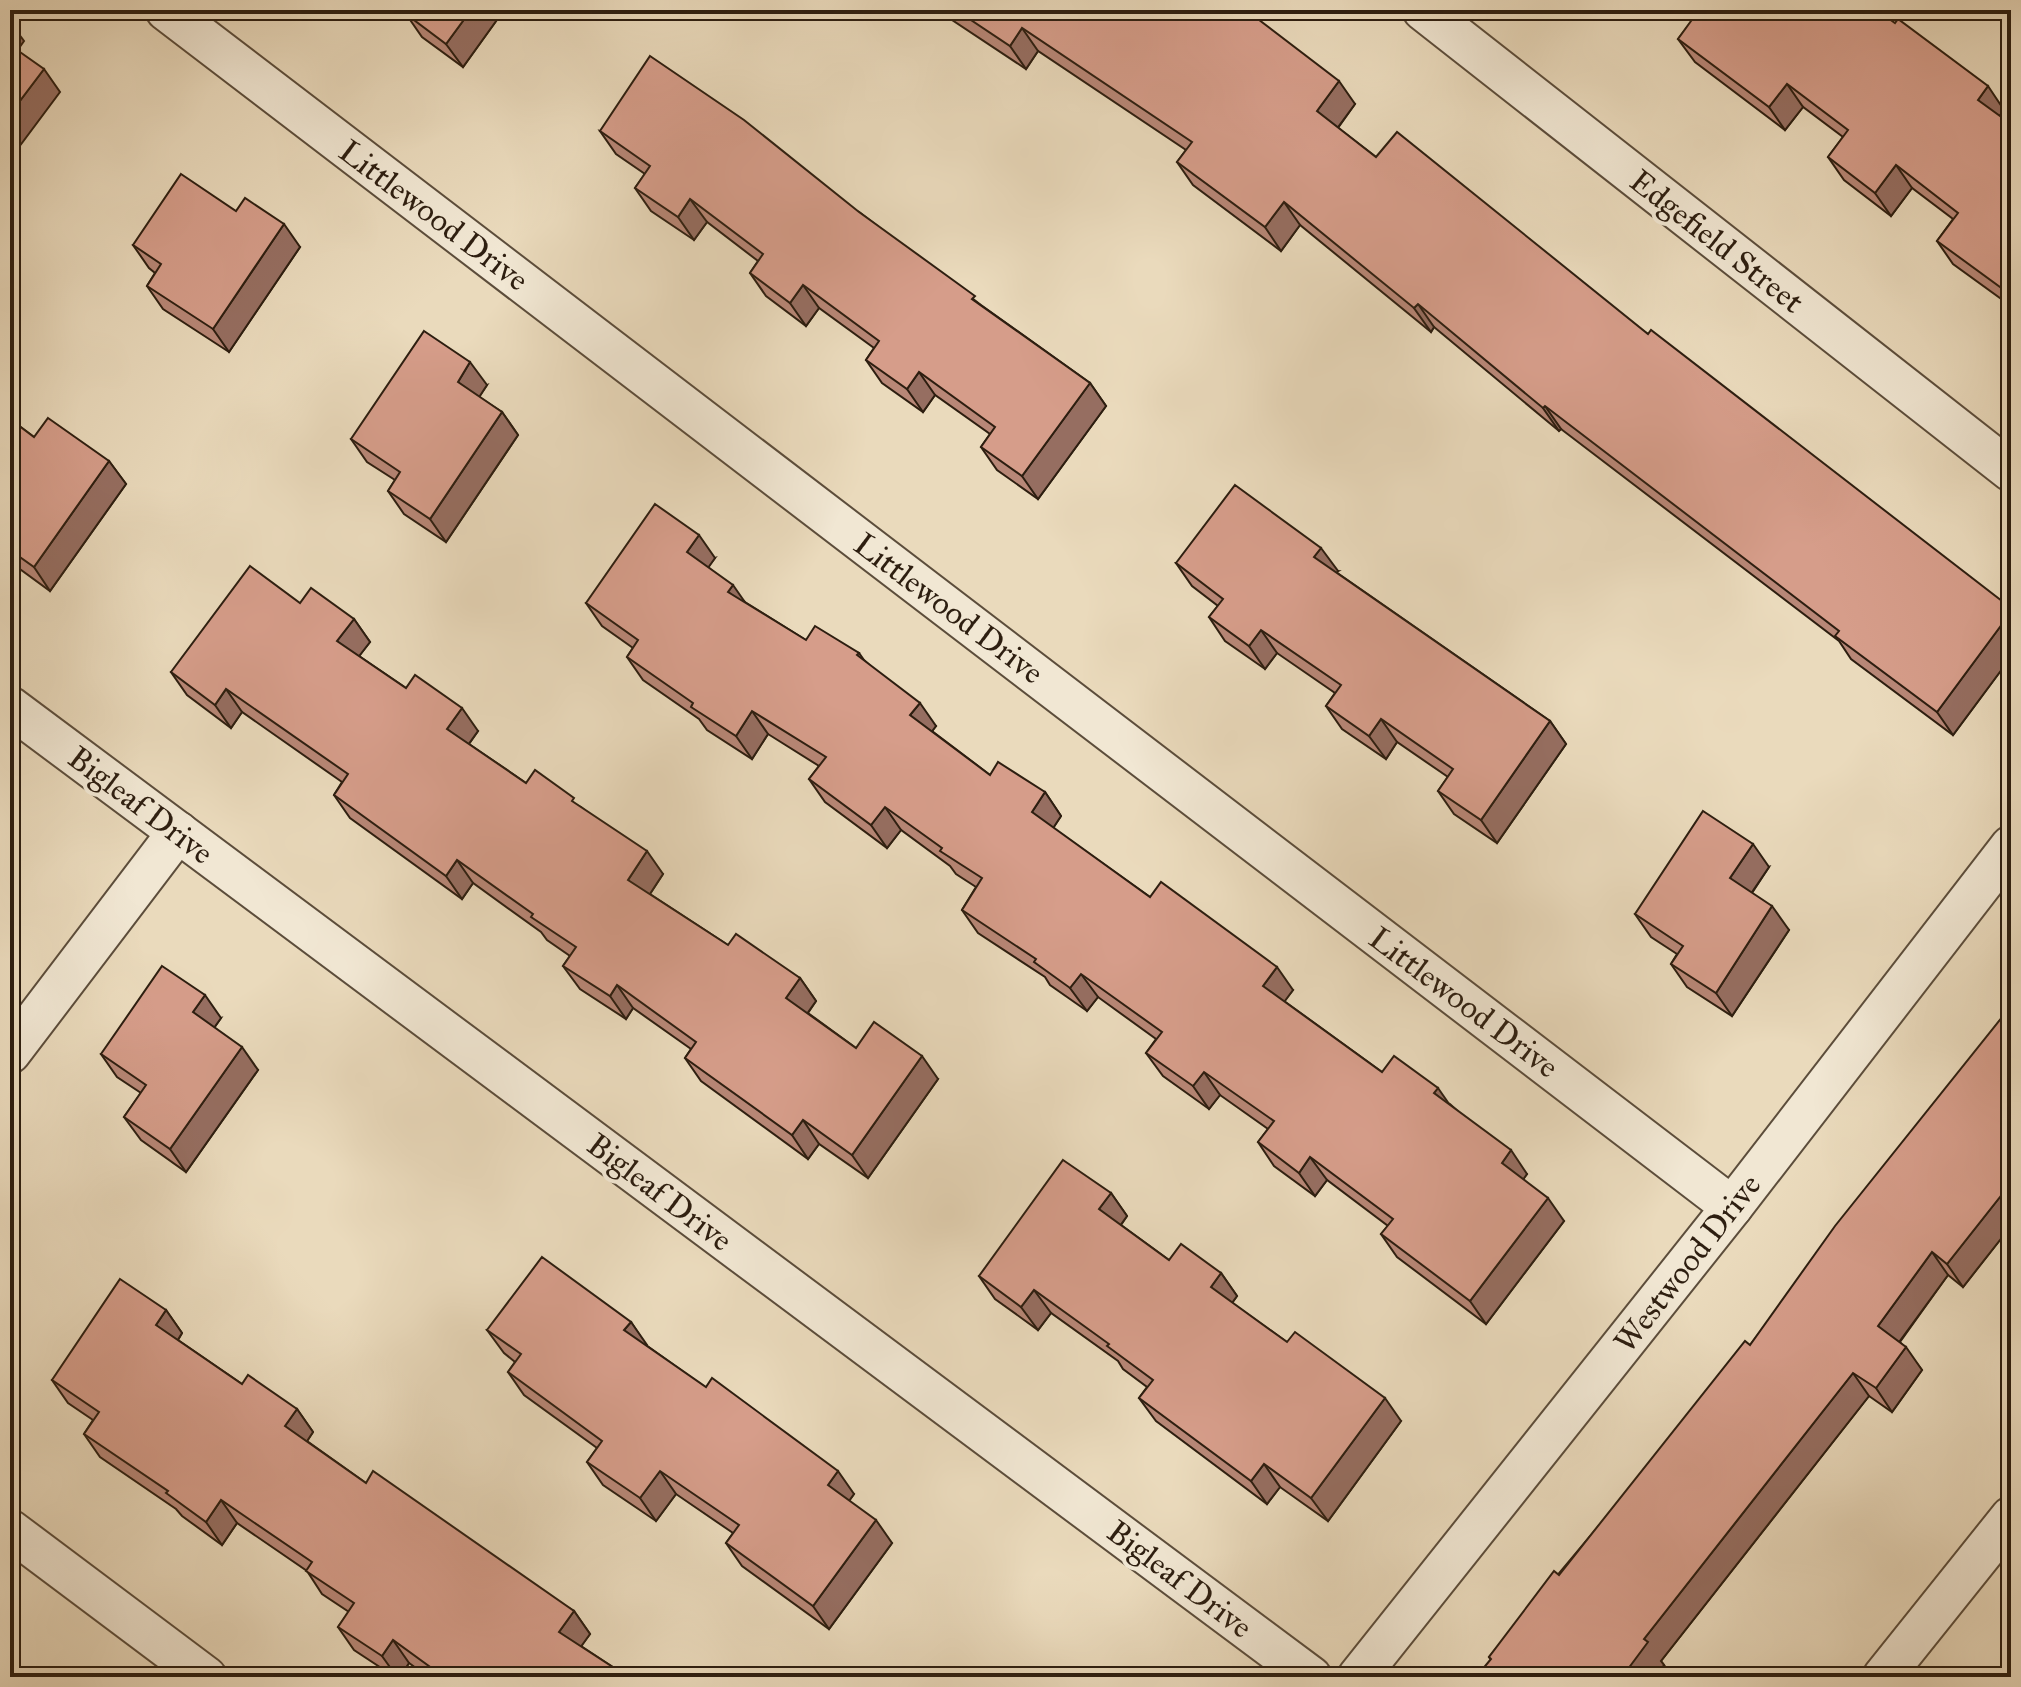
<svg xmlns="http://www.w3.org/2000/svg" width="2021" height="1687" font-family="'IM FELL Great Primer',serif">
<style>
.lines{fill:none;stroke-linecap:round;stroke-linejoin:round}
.minor-casing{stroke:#5c4d3b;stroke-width:44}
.minor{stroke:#f1e7d3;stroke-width:40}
.wall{fill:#b88777;stroke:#2d1e10;stroke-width:2}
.shaded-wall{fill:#966e61;stroke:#2d1e10;stroke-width:2}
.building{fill:#d69d8a;stroke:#2d1e10;stroke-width:2}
.labels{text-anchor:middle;stroke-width:8;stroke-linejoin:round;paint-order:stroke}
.street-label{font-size:32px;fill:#2d1e10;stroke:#f1e7d3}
</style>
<rect width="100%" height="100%" fill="#eadabc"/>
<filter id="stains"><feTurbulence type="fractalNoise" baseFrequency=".0025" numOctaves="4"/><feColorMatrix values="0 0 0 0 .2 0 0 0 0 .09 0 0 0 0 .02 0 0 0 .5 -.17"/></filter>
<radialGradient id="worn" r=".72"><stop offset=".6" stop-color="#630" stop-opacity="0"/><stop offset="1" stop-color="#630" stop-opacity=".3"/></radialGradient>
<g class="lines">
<g class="minor-casing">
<g id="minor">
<polyline points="166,10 1732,1207"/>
<polyline points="1423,10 2011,471"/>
<polyline points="10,707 1311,1677"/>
<polyline points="10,1053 178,832"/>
<polyline points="10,1530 206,1677"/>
<polyline points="1358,1677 1732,1207 2011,846"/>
<polyline points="1883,1677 2011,1517"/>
</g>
</g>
<use href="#minor" class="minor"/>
</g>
<g class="wall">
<polygon points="504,10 463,67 422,37 406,14"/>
<polygon points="937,10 1246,10 1355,104 1338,128 1376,157 1648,334 2011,612 2011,657 1953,735 1851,659 1839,641 1561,429 1559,431 1434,327 1431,332 1300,225 1281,251 1193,185 1177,162 1186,150 1038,51 1026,69"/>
<polygon points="1683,10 1877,10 2004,110 2000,116 2011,124 2011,306 1953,264 1937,241 1953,219 1912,188 1891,216 1844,180 1828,157 1843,137 1803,107 1785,130 1695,62 1678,39 1694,18"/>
<polygon points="600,131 859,212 981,305 1090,383 1106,406 1038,499 997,470 981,447 990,434 935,395 923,412 882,383 866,360 874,348 819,308 806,326 766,296 750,273 758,261 707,222 694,240 651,211 635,188 645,174 616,154"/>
<polygon points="236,211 300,247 229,352 163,309 147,286 155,273 149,268 133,245"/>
<polygon points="487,385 479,397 502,412 518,435 446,542 404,514 388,491 395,480 367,462 351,439"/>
<polygon points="10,419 34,437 109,461 126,484 50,591 13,564 10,560"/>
<polygon points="715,558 708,567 745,602 806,640 859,653 864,660 936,726 932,731 990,775 1045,792 1061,816 1053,828 1150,897 1293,990 1284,1001 1382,1072 1450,1104 1527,1174 1523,1179 1564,1221 1486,1324 1397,1257 1381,1234 1388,1226 1327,1180 1315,1196 1274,1166 1258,1142 1268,1129 1220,1095 1209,1109 1163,1076 1146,1053 1156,1039 1098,997 1087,1011 1050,985 1045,977 978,933 962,910 976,887 956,874 950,866 901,830 887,848 825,802 809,779 819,766 768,734 752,759 707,730 699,719 643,680 627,657 633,648 602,626 586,603"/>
<polygon points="1176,563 1338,571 1336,572 1550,721 1566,744 1497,843 1454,814 1438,791 1448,777 1397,742 1386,759 1342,729 1326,706 1335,693 1277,653 1265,669 1225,641 1209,617 1218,606 1192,586"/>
<polygon points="300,603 354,619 370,642 359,656 406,688 478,731 469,744 526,783 581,807 663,874 650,894 728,945 800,978 816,1001 808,1013 856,1048 938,1079 868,1178 819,1144 808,1159 701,1081 685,1058 691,1049 633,1008 626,1019 580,989 563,966 570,956 547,940 541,932 473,883 462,899 350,818 334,795 342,782 242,712 231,728 187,695 171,672"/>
<polygon points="1769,867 1752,893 1789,930 1732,1016 1687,987 1671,964 1677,954 1651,937 1635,914"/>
<polygon points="2011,1006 2011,1226 1963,1287 1948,1275 1900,1342 1922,1370 1892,1412 1869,1396 1661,1661 1664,1665 1491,1660 1489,1657 1750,1345"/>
<polygon points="221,1018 214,1028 258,1070 186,1172 141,1140 124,1117 141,1093 117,1077 101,1054"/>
<polygon points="1111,1193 1127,1216 1121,1225 1169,1260 1221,1273 1237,1296 1232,1303 1287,1342 1401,1421 1328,1521 1280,1487 1267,1504 1156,1421 1139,1398 1147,1387 1123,1369 1118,1361 1051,1313 1038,1330 995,1299 979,1276"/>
<polygon points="166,1310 182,1333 178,1340 242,1384 297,1409 313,1432 307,1441 366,1483 574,1611 590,1634 581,1646 628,1677 428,1677 409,1663 400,1677 395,1677 354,1650 338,1627 349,1612 322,1594 307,1571 237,1523 222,1545 182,1516 176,1509 100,1457 84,1434 93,1420 68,1403 52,1380"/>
<polygon points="631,1322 646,1345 854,1494 849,1501 892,1543 829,1629 742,1566 726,1543 733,1533 676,1494 656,1521 603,1485 587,1462 597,1448 524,1395 508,1372 515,1362 504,1353 487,1330"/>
</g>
<g class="shaded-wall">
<polygon points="471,10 504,10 463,67 446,44"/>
<polygon points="1629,10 1637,10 1633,16"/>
<polygon points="10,22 24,41 12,58 10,55"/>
<polygon points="1022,28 1038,51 1026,69 1010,46"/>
<polygon points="44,69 60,92 10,159 10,114"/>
<polygon points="1339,81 1355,104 1333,134 1317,111"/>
<polygon points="1787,84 1803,107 1785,130 1769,107"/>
<polygon points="1988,86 2004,110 1994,123 1978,100"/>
<polygon points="1896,165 1912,188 1891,216 1875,193"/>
<polygon points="690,199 707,222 694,240 678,217"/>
<polygon points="1284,202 1300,225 1281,251 1265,227"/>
<polygon points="284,224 300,247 229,352 213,329"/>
<polygon points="803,285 819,308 806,326 790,303"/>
<polygon points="1418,304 1434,327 1431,332 1414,308"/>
<polygon points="470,362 487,385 474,405 458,382"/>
<polygon points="919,372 935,395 923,412 907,389"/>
<polygon points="1090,383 1106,406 1038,499 1022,476"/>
<polygon points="1545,406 1561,429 1559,431 1543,408"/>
<polygon points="502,412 518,435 446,542 430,519"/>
<polygon points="109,461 126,484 50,591 34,567"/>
<polygon points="699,535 715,558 703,575 687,552"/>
<polygon points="1321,548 1338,571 1331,580 1314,557"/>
<polygon points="733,585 749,608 728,592"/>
<polygon points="2011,612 2011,657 1953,735 1937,712"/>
<polygon points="354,619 370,642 353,664 337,641"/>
<polygon points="1261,630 1277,653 1265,669 1249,646"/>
<polygon points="226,689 242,712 231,728 215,705"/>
<polygon points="920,703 936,726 927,738 910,715"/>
<polygon points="462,708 478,731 463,752 447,729"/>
<polygon points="752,711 768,734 752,759 736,736"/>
<polygon points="1381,719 1397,742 1386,759 1369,736"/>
<polygon points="1550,721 1566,744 1497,843 1481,820"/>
<polygon points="1045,792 1061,816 1048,836 1032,812"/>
<polygon points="885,807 901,830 887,848 871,825"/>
<polygon points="1753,844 1769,867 1746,901 1730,878"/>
<polygon points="647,851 663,874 644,903 628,880"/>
<polygon points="457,860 473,883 462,899 446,876"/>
<polygon points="1772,906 1789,930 1732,1016 1716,993"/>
<polygon points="1277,967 1293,990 1279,1009 1263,986"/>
<polygon points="1081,974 1098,997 1087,1011 1070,988"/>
<polygon points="800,978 816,1001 802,1021 786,998"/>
<polygon points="617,985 633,1008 626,1019 610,996"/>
<polygon points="205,995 221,1018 209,1035 193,1012"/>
<polygon points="242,1047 258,1070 186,1172 170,1149"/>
<polygon points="922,1056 938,1079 868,1178 852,1155"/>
<polygon points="1204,1072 1220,1095 1209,1109 1193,1086"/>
<polygon points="1438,1088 1454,1111 1434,1093"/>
<polygon points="803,1120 819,1144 808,1159 792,1135"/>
<polygon points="1511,1150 1527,1174 1518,1187 1502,1163"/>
<polygon points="1310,1157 1327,1180 1315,1196 1299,1173"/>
<polygon points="2011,1183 2011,1226 1963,1287 1947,1264"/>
<polygon points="1111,1193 1127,1216 1115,1233 1099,1209"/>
<polygon points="1548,1198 1564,1221 1486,1324 1470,1301"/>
<polygon points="1932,1252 1948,1275 1894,1349 1878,1326"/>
<polygon points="1221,1273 1237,1296 1227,1310 1211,1287"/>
<polygon points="1034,1290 1051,1313 1038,1330 1021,1307"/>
<polygon points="166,1310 182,1333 173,1348 156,1325"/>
<polygon points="631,1322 647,1345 640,1353 624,1330"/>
<polygon points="1906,1347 1922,1370 1892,1412 1876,1388"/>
<polygon points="1853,1373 1869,1396 1661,1661 1664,1665 1656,1677 1622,1677 1644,1639"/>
<polygon points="1385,1398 1401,1421 1328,1521 1311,1498"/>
<polygon points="297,1409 313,1432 302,1449 285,1426"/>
<polygon points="1264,1464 1280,1487 1267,1504 1251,1481"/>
<polygon points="660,1471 676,1494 656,1521 640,1498"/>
<polygon points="838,1471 854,1494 844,1508 828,1485"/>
<polygon points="221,1500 237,1523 222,1545 206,1522"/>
<polygon points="876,1520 892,1543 829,1629 813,1606"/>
<polygon points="574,1611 590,1634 575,1655 559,1632"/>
<polygon points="393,1640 409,1663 400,1677 397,1677 382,1656"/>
</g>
<g class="building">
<polygon points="409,10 471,10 446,44 406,14"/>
<polygon points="956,10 1246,10 1339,81 1317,111 1376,157 1397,132 1648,334 1651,330 2011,608 2011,612 1937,712 1835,636 1839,631 1545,406 1543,408 1418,304 1414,308 1284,202 1265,227 1177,162 1192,142 1022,28 1010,46"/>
<polygon points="1699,10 1877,10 1895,23 1898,19 1988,86 1978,100 2011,124 2011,295 1937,241 1958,213 1896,165 1875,193 1828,157 1848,130 1787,84 1769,107 1678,39"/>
<polygon points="10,45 44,69 10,114"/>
<polygon points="650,56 744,120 859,212 975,296 972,299 1090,383 1022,476 981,447 995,427 919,372 907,389 866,360 879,341 803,285 790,303 750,273 763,254 690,199 678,217 635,188 650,166 600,131"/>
<polygon points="181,174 236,211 245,198 284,224 213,329 147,286 161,264 133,245"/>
<polygon points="424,331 470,362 458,382 502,412 430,519 388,491 400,472 351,439"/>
<polygon points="48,418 109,461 34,567 10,550 10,419 34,437"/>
<polygon points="1235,485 1321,548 1314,557 1550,721 1481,820 1438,791 1453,769 1381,719 1369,736 1326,706 1341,685 1261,630 1249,646 1209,617 1223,599 1176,563"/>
<polygon points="655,504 699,535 687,552 733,585 728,592 806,640 815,626 859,653 857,655 920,703 910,715 990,775 998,762 1045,792 1032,812 1150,897 1161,882 1277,967 1263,986 1382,1072 1394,1056 1438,1088 1434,1093 1511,1150 1502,1163 1548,1198 1470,1301 1381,1234 1393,1219 1310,1157 1299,1173 1258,1142 1274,1121 1204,1072 1193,1086 1146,1053 1162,1032 1081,974 1070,988 1034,962 1036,959 962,910 982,878 940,851 942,848 885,807 871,825 809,779 826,757 752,711 736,736 691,707 693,703 627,657 638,640 586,603"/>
<polygon points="250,566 300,603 311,588 354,619 337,641 406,688 415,675 462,708 447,729 526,783 535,770 574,798 572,801 647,851 628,880 728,945 736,934 800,978 786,998 856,1048 874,1022 922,1056 852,1155 803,1120 792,1135 685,1058 696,1042 617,985 610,996 563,966 576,947 531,917 533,914 457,860 446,876 334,795 348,774 226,689 215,705 171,672"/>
<polygon points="1703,811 1753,844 1730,878 1772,906 1716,993 1671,964 1683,946 1635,914"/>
<polygon points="162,966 205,995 193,1012 242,1047 170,1149 124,1117 146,1085 101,1054"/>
<polygon points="2011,1006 2011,1183 1947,1264 1932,1252 1878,1326 1906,1347 1876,1388 1853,1373 1644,1639 1648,1642 1622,1677 1476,1677 1491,1659 1489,1657 1554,1571 1559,1575 1745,1341 1750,1345 1835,1226"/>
<polygon points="1063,1160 1111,1193 1099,1209 1169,1260 1181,1244 1221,1273 1211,1287 1287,1342 1295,1332 1385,1398 1311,1498 1264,1464 1251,1481 1139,1398 1153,1380 1107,1346 1109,1344 1034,1290 1021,1307 979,1276"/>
<polygon points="542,1257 631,1322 624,1330 706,1387 712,1378 838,1471 828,1485 876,1520 813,1606 726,1543 739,1525 660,1471 640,1498 587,1462 602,1441 508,1372 521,1354 487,1330"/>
<polygon points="120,1279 166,1310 156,1325 242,1384 248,1375 297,1409 285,1426 366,1483 373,1471 574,1611 559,1632 628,1677 444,1677 393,1640 382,1656 338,1627 354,1603 306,1571 312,1562 221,1500 206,1522 166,1493 168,1491 84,1434 99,1412 52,1380"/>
<polygon points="655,1671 665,1677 652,1677"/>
</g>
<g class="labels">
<g class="street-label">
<text transform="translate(434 215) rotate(37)" y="11">Littlewood Drive</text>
<text transform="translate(1717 241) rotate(38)" y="11">Edgefield Street</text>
<text transform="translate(949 608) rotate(37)" y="11">Littlewood Drive</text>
<text transform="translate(141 805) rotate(37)" y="11">Bigleaf Drive</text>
<text transform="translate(1464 1002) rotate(37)" y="11">Littlewood Drive</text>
<text transform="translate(660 1192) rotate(37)" y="11">Bigleaf Drive</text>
<text transform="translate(1687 1263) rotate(-52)" y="11">Westwood Drive</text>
<text transform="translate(1180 1579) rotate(37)" y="11">Bigleaf Drive</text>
</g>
</g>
<rect width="2021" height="1687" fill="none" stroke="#eadabc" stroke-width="40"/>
<rect x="12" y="12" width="1997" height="1663" fill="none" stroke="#2d1e10" stroke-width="4"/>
<rect x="20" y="20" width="1981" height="1647" fill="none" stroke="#2d1e10" stroke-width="2"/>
<rect width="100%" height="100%" filter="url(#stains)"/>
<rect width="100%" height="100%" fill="url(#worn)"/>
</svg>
